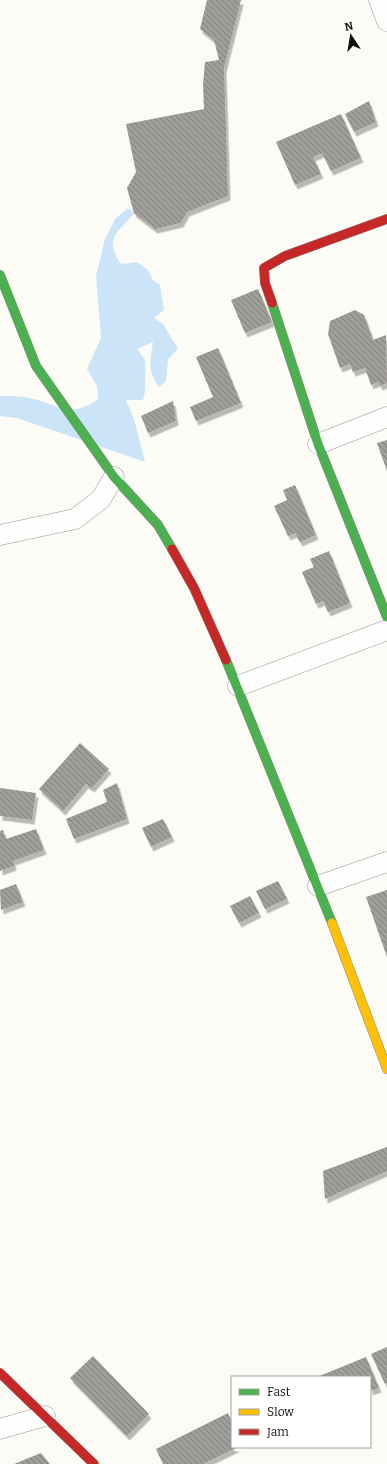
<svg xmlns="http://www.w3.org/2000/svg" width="387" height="1464" font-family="Bitter,serif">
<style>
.water{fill:#cbe4f7}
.building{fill:url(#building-back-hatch);filter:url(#shadow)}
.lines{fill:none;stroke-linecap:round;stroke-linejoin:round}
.street-casing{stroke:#969693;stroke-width:21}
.fast-casing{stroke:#8d8c8a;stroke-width:10}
.slow-casing{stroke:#8d8c8a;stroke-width:10}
.jam-casing{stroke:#8d8c8a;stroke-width:10}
.street{stroke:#fffefe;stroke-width:20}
.fast{stroke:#4caf50;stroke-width:9}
.slow{stroke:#ffc107;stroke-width:9}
.jam{stroke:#c62828;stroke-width:9}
</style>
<defs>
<pattern id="building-back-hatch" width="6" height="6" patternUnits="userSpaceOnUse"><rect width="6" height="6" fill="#a09e9a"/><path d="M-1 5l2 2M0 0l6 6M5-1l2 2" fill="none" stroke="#817f7c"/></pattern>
<filter id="shadow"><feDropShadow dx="2.5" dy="4.5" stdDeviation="0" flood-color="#0004"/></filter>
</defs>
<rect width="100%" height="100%" fill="#fcfbf5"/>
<path class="water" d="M128,208L134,213C118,233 103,239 121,264L137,262L148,270L153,280L160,285L164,310L154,318L163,324L178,349L168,359L166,381L159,387C147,370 150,362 153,342L137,349L145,360V392L143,400H126L134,419L145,462L17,418L0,416V396C8,396 17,396 25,397C55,402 69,421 98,399L97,386L87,369L101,338L96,276L105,239L115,219Z"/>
<g class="building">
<polygon points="207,0 241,0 224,68 228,196 187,212 181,223 155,229 134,213 127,188 136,172 126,124 204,109 203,85 205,62 219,60 214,40 200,29"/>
<polygon points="369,101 376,122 354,132 345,114"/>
<polygon points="341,114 361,158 331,171 322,153 313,157 321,174 295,185 276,142"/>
<polygon points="258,289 272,322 245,333 231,300"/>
<polygon points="355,310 364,315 373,340 386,335 387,383 380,386 378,382 371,385 365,368 353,372 350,364 340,368 328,334 330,321"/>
<polygon points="218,348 241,403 196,421 190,407 213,397 196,357"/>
<polygon points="173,401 176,421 148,433 141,416"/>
<polygon points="387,440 387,471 377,443"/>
<polygon points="295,485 316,535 300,542 295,533 288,536 274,506 287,500 283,490"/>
<polygon points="329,551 350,603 328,612 323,601 316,604 302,572 314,567 310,559"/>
<polygon points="80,743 109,769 92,788 86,784 63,811 39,789"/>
<polygon points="117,783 127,819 74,839 66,819 107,802 103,790"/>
<polygon points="0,788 36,793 32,820 0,816"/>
<polygon points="163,819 172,837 151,847 142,828"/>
<polygon points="36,829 44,850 13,861 14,866 0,871 0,831 3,830 6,839"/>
<polygon points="278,881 287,899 265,909 256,891"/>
<polygon points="16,884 23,902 1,910 0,890"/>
<polygon points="387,890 387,957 366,897"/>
<polygon points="250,896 259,913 239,923 230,906"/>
<polygon points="387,1147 387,1171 325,1199 323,1171"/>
<polygon points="387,1347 387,1383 385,1384 371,1354"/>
<polygon points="93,1356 149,1414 127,1436 70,1378"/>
<polygon points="366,1357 379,1388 370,1391 370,1377 317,1377"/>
<polygon points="228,1413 232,1422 232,1447 238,1447 203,1464 163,1464 156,1449"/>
<polygon points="41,1453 50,1464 14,1464"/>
</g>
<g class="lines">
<g class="street-casing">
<g id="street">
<polyline points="379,0 387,21"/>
<polyline points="318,444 387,417"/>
<polyline points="0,535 75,519 101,499 114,477"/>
<polyline points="238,686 387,630"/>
<polyline points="318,886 387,862"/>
<polyline points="0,1429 45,1416"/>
</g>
</g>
<g class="fast-casing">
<g id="fast">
<polyline points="0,275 36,366 114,477 158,525 172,549"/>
<polyline points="272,303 318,444 387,617"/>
<polyline points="226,660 332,923"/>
</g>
</g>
<g class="slow-casing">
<polyline id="slow" points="332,923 387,1069"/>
</g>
<g class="jam-casing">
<g id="jam">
<polyline points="272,303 265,283 264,268 285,256 387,219"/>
<polyline points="172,549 194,588 226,660"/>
<polyline points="0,1373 94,1464"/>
</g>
</g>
<use href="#street" class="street"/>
<use href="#fast" class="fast"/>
<use href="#slow" class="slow"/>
<use href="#jam" class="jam"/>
</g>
<rect x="231" y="1376" width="140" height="72" fill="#ffffff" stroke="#9f9f9f"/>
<rect x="239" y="1389" width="20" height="6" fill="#4caf50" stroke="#9f9f9f"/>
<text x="267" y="1396" font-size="12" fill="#101010">Fast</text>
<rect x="239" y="1409" width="20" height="6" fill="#ffc107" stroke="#9f9f9f"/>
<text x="267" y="1416" font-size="12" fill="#101010">Slow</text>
<rect x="239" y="1429" width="20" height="6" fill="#c62828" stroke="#9f9f9f"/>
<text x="267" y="1436" font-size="12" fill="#101010">Jam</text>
<g transform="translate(351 36) rotate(348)" stroke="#ffffff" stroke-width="3" paint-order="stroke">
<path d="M0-3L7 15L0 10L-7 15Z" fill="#101010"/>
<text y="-6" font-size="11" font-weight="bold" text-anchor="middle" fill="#101010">N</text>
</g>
</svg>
